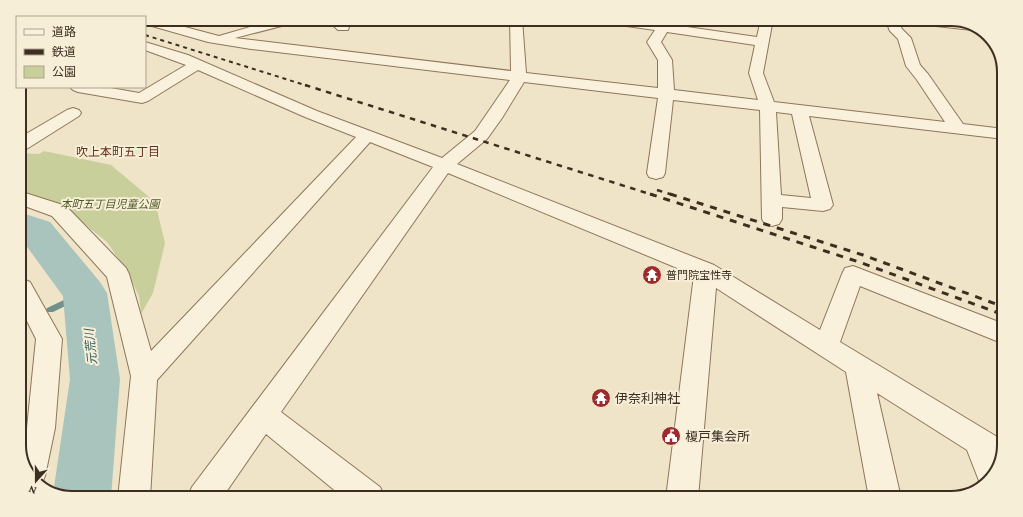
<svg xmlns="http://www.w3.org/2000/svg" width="1023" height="517" font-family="'Crimson Pro','Noto Sans JP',serif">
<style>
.green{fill:#c9cf9b}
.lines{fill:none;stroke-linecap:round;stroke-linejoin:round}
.stream{fill:#6f938a;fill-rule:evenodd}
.river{fill:#a9c4bc;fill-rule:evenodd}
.minor-casing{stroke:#8d765c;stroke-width:2}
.minor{fill:#faf1dc;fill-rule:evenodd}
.rail-far2{stroke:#3d2e20;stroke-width:2;stroke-dasharray:4 4;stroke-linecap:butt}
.rail-far1{stroke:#3d2e20;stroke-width:2.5;stroke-dasharray:5.5 5.5;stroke-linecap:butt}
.rail{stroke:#3d2e20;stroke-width:3;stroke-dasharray:7 7;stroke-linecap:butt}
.labels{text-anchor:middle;stroke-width:4;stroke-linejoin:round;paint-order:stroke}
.park-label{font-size:11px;font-style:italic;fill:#4d5a26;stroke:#f7eed8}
.poi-label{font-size:11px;fill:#3d2e20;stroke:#f7eed8;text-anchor:start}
.neighbourhood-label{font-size:12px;fill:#6b2e1e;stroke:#f7eed8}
.water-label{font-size:12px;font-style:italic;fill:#2f5d5a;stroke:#f7eed8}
.near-poi-label{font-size:13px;fill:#3d2e20;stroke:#f7eed8;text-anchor:start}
.rim{fill:none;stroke:#3d2e20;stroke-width:2}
</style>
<rect width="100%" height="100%" fill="#f0e4c8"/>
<polygon class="green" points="44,151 111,165 155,202 165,243 153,293 141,314 139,296 126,270 107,242 62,206 19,192 19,153 39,154"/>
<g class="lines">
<polygon class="stream" points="85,290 88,291 89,293 88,295 53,312 47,312 46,310 47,308"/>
<polygon class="river" points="19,212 50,222 100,282 107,293 120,379 111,498 72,498 53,494 70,379 63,296 22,240 19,239"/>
<g class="minor-casing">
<g id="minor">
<path d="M145,19H155L219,36L278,19H299L297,22L235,38L511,71L510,19H522L526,73L658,88V60L647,42L655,30L605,23L599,19H631L757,37L761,19H773L763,73L774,102L945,122L917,80L906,66L898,39L890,31L885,19H897L902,29L911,38L920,65L928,74L963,124L1004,129V139L809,116L833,205L830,209L823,211L782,207V219L779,224L772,226L765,224L762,219L760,110L673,100L665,173L663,177L656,179L649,177L647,173L658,98L524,82L502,118L487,139L457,164L714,265L820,330L842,274L845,268L853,266L1004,324V344L860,286L840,342L1004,441L999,468L981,486L967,450L877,393L901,498H869L846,372L716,288L698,498H666L694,275L448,173L281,412L380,487L385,498H344L266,434L222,498H187L192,487L433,167L370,142L157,380L150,498H118L131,376L107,277L52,216L19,204V191L66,206L126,268L129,274L151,351L356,137L305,117L198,70L148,101L142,103L78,92L73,90L70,87H105L139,93L186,65L145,50V42L188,55L317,111L442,158L475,131L510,80L251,49L208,42L145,24ZM667,32L755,45L749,73L758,100L674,90L672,60L661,42ZM776,112L792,114L811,198L781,195Z"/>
<polygon points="326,19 340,19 349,27 348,30 338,30"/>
<path d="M903,19C926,19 964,15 981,31L909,23Z"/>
<polygon points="73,108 79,110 81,113 79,116 25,150 19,151 19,138 67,110"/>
<polygon points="19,277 30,282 62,339 55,428 45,476 41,486 28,474 21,452 27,428 36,339 19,305"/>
</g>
</g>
<use href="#minor" class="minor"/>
<polyline class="rail-far2" points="145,35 308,86"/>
<g class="rail-far1">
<polyline points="305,85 653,195"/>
<polyline points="657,190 673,195"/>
</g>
<g class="rail">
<polyline points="650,194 859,262 1004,315"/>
<polyline points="670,194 863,255 1004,307"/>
</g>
</g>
<defs>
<g id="temple-disc" transform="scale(1)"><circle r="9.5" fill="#9e2a2b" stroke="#f7eed8"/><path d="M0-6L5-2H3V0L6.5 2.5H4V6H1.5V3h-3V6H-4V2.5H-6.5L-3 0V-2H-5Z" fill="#fff"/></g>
<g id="civic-disc" transform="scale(1)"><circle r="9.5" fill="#9e2a2b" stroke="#f7eed8"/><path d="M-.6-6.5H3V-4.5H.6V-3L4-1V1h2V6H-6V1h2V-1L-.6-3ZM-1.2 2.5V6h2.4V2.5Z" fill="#fff"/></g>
</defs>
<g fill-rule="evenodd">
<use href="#temple-disc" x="652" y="275"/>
<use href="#temple-disc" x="601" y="398"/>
<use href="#civic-disc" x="671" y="436"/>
</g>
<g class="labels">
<g class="park-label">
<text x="110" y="208">本町五丁目児童公園</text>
</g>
<g class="poi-label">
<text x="666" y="279">普門院宝性寺</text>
</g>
<g class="neighbourhood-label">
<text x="118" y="156">吹上本町五丁目</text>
</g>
<g class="water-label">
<text transform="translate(91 347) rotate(-96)" y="4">元荒川</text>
</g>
<g class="near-poi-label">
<text x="615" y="403">伊奈利神社</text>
<text x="685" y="441">榎戸集会所</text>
</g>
</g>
<path d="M0 0H1023V517H0ZM72 26H951A46 46 0 0 1 997 72V445A46 46 0 0 1 951 491H72A46 46 0 0 1 26 445V72A46 46 0 0 1 72 26Z" fill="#f7eed8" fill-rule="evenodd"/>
<path class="rim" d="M72 26H951A46 46 0 0 1 997 72V445A46 46 0 0 1 951 491H72A46 46 0 0 1 26 445V72A46 46 0 0 1 72 26Z"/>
<rect x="16" y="16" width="130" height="72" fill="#f7eed8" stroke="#ada18e"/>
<rect x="24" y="29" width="20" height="6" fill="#faf1dc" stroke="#ada18e"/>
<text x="52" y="36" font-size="12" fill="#3d2e20">道路</text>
<rect x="24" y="49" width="20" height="6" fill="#3d2e20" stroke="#ada18e"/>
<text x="52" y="56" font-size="12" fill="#3d2e20">鉄道</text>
<rect x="24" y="66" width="20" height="12" fill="#c9cf9b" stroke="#ada18e"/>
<text x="52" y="76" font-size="12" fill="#3d2e20">公園</text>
<g transform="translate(36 481) rotate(201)" stroke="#f7eed8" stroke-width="3" paint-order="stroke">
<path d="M0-3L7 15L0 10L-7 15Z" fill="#3d2e20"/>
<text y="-6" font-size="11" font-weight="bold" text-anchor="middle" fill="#3d2e20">N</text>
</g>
</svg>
